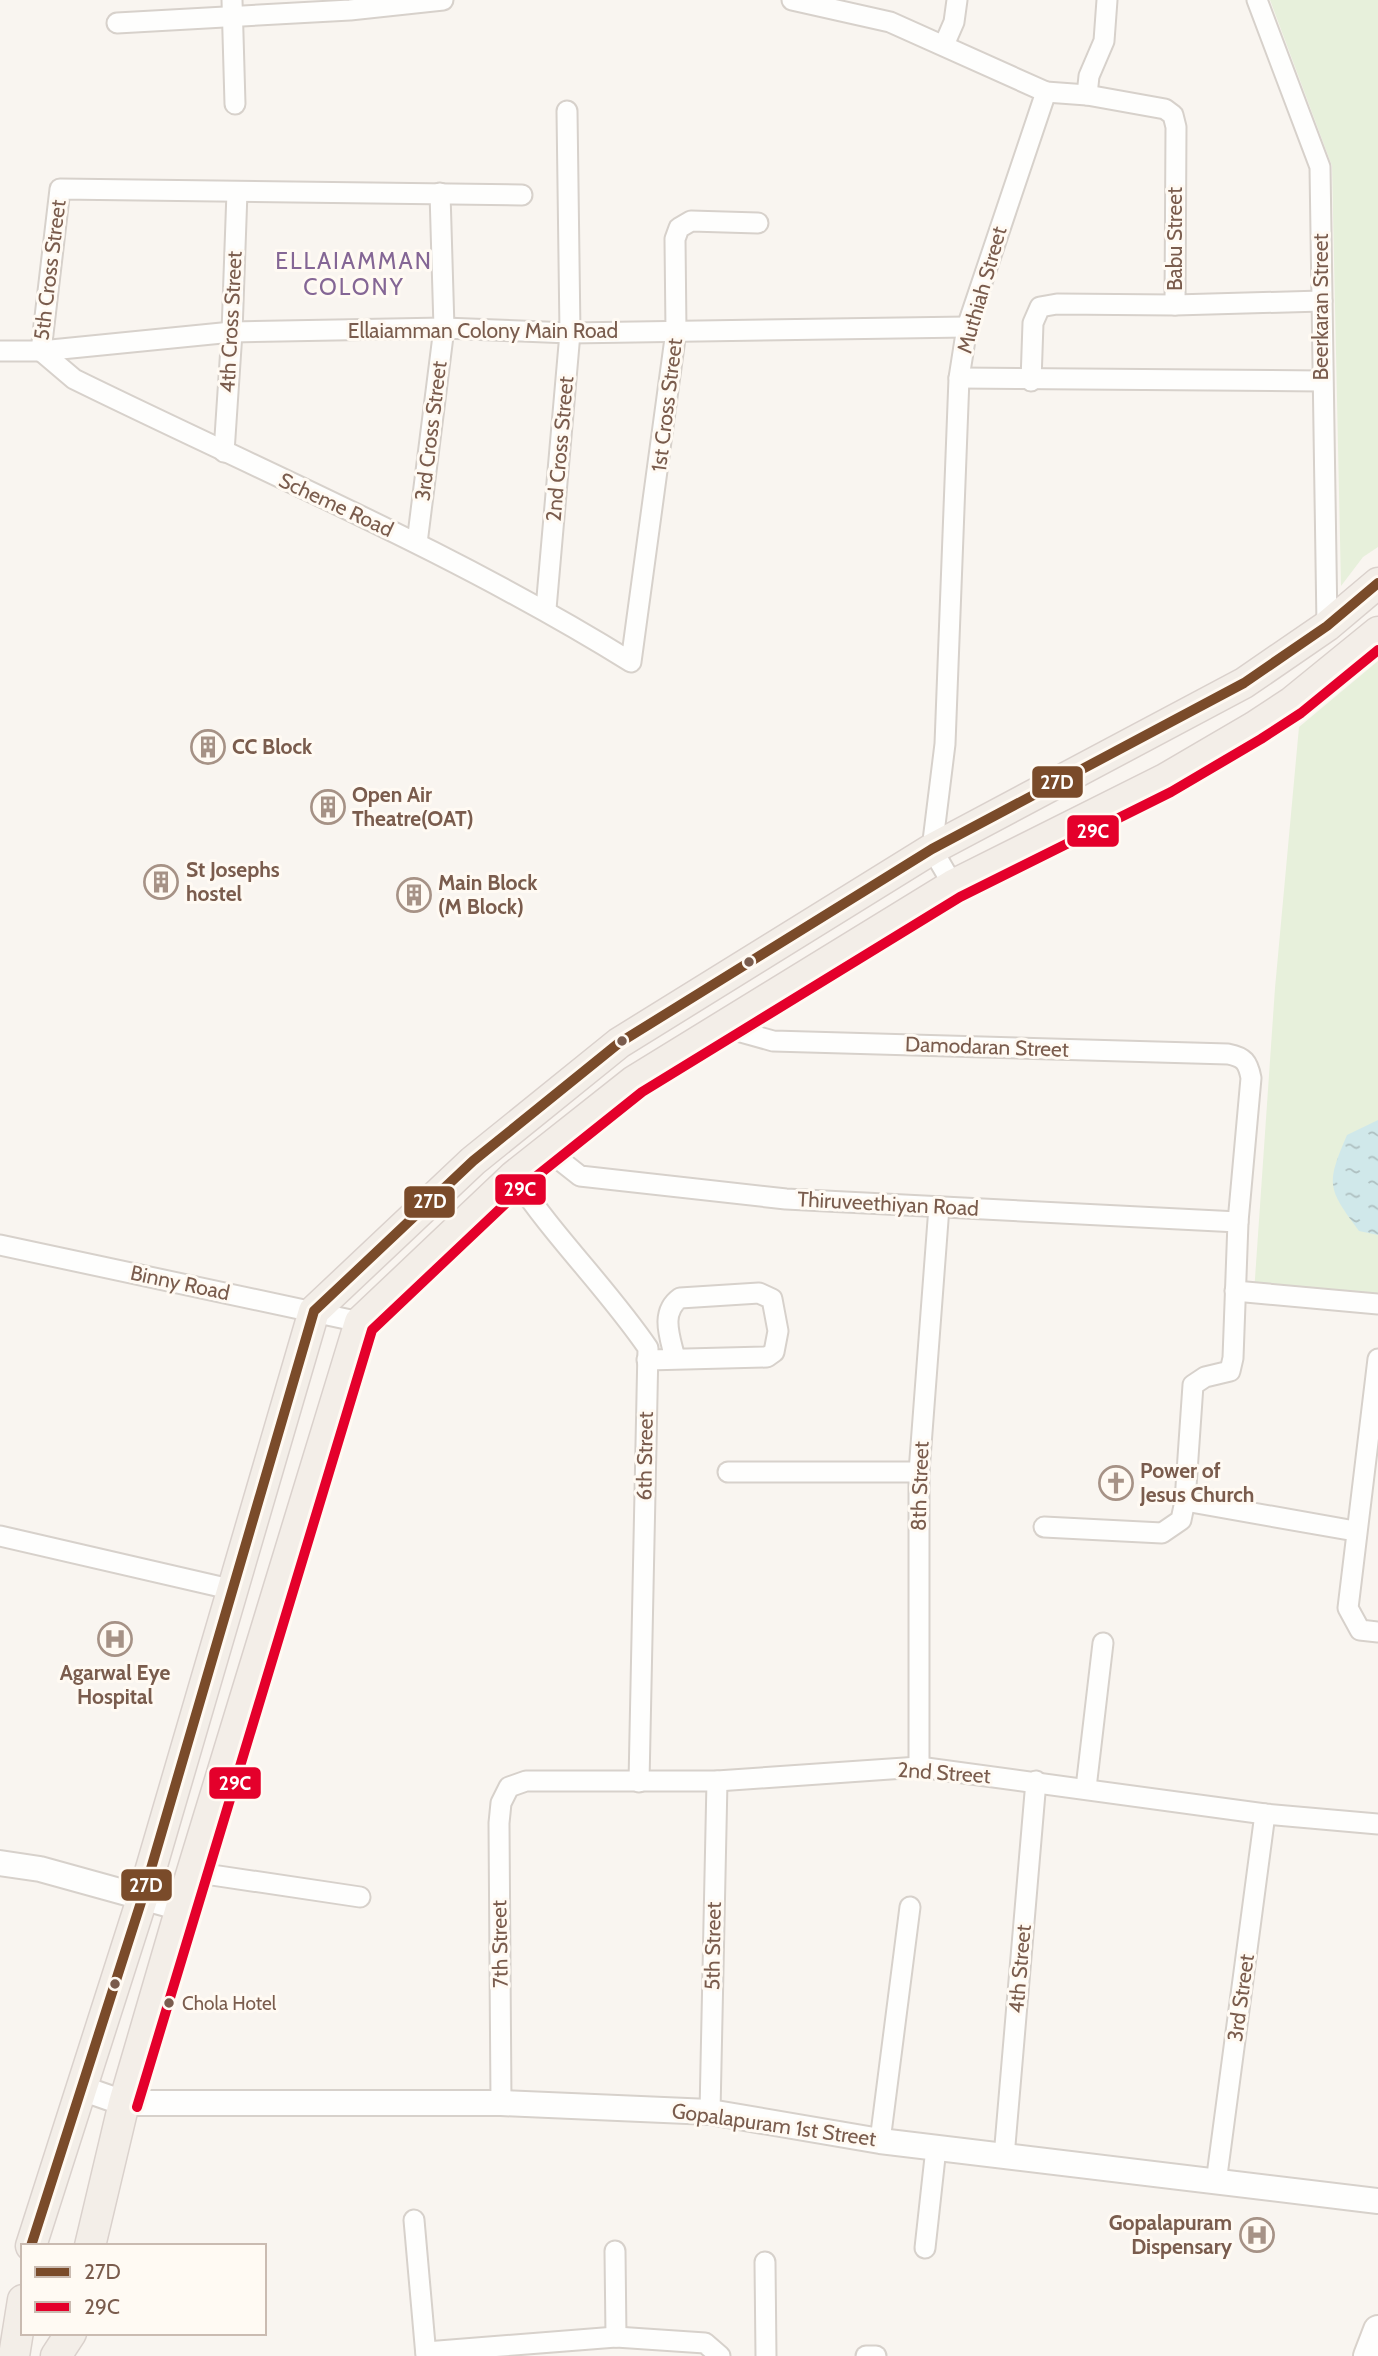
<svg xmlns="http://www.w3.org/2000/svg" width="1378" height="2356" font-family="Cabin,sans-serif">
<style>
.green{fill:#e7f0db}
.water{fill:url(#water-ripples)}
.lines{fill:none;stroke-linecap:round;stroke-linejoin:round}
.minor-casing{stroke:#d7d1cb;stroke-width:23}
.tertiary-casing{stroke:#d7d1cb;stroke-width:28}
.secondary-casing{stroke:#d9d2cb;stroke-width:32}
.primary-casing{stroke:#dad1cc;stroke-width:33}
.minor{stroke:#fefefd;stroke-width:19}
.tertiary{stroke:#fefefd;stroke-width:24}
.secondary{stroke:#fefefd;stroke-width:28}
.primary{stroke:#f3eee8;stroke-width:30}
.bus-1-casing{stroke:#fffaf3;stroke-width:16}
.bus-2-casing{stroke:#fffaf3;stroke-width:16}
.bus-1{stroke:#7a4b2a;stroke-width:10}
.bus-2{stroke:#e4002b;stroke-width:10}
.bus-dot{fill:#7a5c4d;stroke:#fffaf3;stroke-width:2.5}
.labels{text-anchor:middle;stroke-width:6;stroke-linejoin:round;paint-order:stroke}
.bus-label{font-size:19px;fill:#7a5c4d;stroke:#fffaf3;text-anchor:start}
.street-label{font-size:21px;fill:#7a5c4d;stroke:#fffaf3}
.poi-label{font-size:21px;font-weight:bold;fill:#7a5c4d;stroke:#fffaf3;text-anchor:start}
.neighbourhood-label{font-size:23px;letter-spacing:2px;fill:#846695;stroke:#fffaf3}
.line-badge{stroke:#fffaf3;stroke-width:2.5}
.badge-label{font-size:19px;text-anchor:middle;font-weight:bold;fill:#fff}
</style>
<defs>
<pattern id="water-ripples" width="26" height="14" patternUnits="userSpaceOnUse" patternTransform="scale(1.75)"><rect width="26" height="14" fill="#d0e8ea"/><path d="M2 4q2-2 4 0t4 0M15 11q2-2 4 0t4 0" fill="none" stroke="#aebfc0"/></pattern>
</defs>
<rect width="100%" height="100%" fill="#f9f5f0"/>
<g class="green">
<polygon points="1270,0 1378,0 1378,547 1363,557 1341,586 1332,166"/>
<polygon points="1378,661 1378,1307 1254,1293 1275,988 1299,727"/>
</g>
<path class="water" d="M1378,1120V1235L1359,1231C1327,1188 1326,1184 1347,1135Z"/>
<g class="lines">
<g class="minor-casing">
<g id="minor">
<polyline points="232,0 235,104"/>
<polyline points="792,0 890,22 1046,92 967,327 959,378 945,744 932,849 953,885"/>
<polyline points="1257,0 1320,167 1327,626"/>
<polyline points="117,23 350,10 443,0"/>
<polyline points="944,45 954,22 957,0"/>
<polyline points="1046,92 1087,95 1165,109 1173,115 1176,127 1175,305 1322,301"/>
<polyline points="1087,95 1089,76 1104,41 1107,0"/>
<path d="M522,195L60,189L41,351L74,379C261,471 454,552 631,662L676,331L675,239L679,228L691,221L758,223"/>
<polyline points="0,351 41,351 232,332 444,328 570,333 967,327"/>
<polyline points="959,378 1322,381"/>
<polyline points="1031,381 1033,323 1040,307 1057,304 1175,305"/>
<polyline points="224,452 232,332 237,192"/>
<polyline points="417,543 444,328 440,193"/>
<polyline points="546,609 570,333 567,111"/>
<path d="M723,1027L773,1041L1228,1054C1244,1057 1248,1062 1251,1078L1238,1222L1233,1358L1230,1371L1205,1377L1193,1385L1185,1501L1181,1520L1162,1533L1044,1527"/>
<polyline points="547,1150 580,1176 786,1199 1238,1222"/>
<path d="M514,1176C554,1237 607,1288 648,1348L639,1782"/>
<polyline points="0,1245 360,1322"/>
<polyline points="1235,1291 1378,1304"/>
<polyline points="1378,1359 1348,1608 1360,1630 1378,1632"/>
<path d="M647,1360L767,1357L774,1352L778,1331L772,1299L759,1293L680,1298C659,1313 671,1339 675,1359"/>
<polyline points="728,1472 919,1472"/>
<polyline points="1185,1501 1355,1531"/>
<polyline points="0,1536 234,1590"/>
<polyline points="919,1767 919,1472 939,1207"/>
<polyline points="1086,1788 1103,1643"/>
<polyline points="192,1872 360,1897"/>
<polyline points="501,2103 499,1823 501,1803 509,1787 526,1781 717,1781 919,1767 1265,1814 1378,1824"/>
<polyline points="710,2112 717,1781"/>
<polyline points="880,2141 910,1907"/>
<polyline points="1004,2157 1036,1781"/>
<polyline points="1216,2183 1265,1814"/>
<polyline points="414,2220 426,2356"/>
<polyline points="925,2248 936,2148"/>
<polyline points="615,2251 616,2337"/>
<polyline points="765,2262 766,2356"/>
<polyline points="426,2352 616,2337 705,2343 720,2356"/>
<polyline points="866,2356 876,2356"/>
</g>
</g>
<g class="tertiary-casing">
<g id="tertiary">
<polyline points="0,1863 40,1869 181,1908"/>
<polyline points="81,2088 124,2103 501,2103 710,2112 880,2141 1378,2201"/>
</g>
</g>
<g class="secondary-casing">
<polyline id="secondary" points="1368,2356 1378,2330"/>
</g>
<g class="primary-casing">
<g id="primary">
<polyline points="31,2246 143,1896 314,1311 473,1161 619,1043 932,849 1244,683 1327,626 1378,583"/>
<polyline points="90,2246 124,2103 181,1908 360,1322 514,1176 634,1081 953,885 1165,779 1254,727 1292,702 1378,632"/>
<polyline points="14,2356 23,2300"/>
<polyline points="56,2356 71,2333"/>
</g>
</g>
<use href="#minor" class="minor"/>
<use href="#tertiary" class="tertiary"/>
<use href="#secondary" class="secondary"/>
<use href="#primary" class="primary"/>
<g class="bus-1-casing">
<polyline id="bus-1" points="31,2246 143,1896 314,1311 473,1161 619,1043 932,849 1244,683 1327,626 1378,583"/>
</g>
<g class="bus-2-casing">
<polyline id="bus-2" points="137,2107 372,1330 523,1187 642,1092 960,897 1171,792 1261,739 1301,713 1378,650"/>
</g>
<use href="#bus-1" class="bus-1"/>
<use href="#bus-2" class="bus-2"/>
</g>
<defs>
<g id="building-ring" transform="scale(1.75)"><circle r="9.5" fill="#fffaf3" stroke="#a69286" stroke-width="1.5"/><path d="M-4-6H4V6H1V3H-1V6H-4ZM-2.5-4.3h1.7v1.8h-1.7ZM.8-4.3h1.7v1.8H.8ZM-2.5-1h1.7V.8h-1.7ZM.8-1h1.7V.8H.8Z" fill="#a69286"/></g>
<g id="church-ring" transform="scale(1.75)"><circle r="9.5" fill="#fffaf3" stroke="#a69286" stroke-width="1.5"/><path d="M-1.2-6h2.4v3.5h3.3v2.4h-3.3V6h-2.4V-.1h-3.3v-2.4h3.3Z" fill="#a69286"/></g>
<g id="hospital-ring" transform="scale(1.75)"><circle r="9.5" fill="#fffaf3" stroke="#a69286" stroke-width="1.5"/><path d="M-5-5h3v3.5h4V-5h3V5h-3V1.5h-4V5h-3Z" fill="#a69286"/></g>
</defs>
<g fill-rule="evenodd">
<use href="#building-ring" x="208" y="747"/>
<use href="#building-ring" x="328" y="807"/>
<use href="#building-ring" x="161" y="882"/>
<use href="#building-ring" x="414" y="895"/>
<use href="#church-ring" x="1116" y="1483"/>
<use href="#hospital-ring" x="115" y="1639"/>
<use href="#hospital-ring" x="1257" y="2235"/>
</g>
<g class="bus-dot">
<circle cx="749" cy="962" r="6"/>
<circle cx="622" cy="1041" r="6"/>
<circle cx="115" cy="1984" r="6"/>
<circle cx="169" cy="2003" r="6"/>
</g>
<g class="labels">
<g class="bus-label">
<text x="182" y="2010">Chola Hotel</text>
</g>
<g class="street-label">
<text transform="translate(1175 239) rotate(-90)" y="7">Babu Street</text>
<text transform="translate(50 270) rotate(-83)" y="7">5th Cross Street</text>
<text transform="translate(982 290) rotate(-74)" y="7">Muthiah Street</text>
<text transform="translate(1321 307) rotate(-90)" y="7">Beerkaran Street</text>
<text transform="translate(231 322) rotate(-87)" y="7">4th Cross Street</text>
<text x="483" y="338">Ellaiamman Colony Main Road</text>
<text transform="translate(667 405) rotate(-83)" y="7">1st Cross Street</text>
<text transform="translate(431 431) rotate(-83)" y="7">3rd Cross Street</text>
<text transform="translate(560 449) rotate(-85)" y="7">2nd Cross Street</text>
<text transform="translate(336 505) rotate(25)" y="7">Scheme Road</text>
<text transform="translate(987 1047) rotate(2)" y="7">Damodaran Street</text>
<text transform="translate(888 1204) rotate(3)" y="7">Thiruveethiyan Road</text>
<text transform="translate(180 1283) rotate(12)" y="7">Binny Road</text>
<text transform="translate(645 1456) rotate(-89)" y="7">6th Street</text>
<text transform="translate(920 1486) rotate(-88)" y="7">8th Street</text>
<text transform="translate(944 1773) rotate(4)" y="7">2nd Street</text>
<text transform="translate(500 1944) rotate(-91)" y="7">7th Street</text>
<text transform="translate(713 1946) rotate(-89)" y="7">5th Street</text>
<text transform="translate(1020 1969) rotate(-85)" y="7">4th Street</text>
<text transform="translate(1241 1998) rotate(-82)" y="7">3rd Street</text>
<text transform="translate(774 2125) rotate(8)" y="7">Gopalapuram 1st Street</text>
</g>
<g class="poi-label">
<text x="232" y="754">CC Block</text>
<text x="352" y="802">Open Air<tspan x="352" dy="24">Theatre(OAT)</tspan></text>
<text x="186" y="877">St Josephs<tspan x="186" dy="24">hostel</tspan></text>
<text x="438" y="890">Main Block<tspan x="438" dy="24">(M Block)</tspan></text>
<text x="1140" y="1478">Power of<tspan x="1140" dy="24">Jesus Church</tspan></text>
<text x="115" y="1680" text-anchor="middle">Agarwal Eye<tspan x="115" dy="24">Hospital</tspan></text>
<text x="1232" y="2230" text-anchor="end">Gopalapuram<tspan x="1232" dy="24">Dispensary</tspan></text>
</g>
<g class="neighbourhood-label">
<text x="354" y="269">ELLAIAMMAN<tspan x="354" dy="26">COLONY</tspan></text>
</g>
</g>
<g class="line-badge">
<rect x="1031" y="765" width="53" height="34" rx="7" fill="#7a4b2a"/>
<rect x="1066" y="814" width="54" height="34" rx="7" fill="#e4002b"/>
<rect x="494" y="1173" width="53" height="33" rx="7" fill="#e4002b"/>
<rect x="403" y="1185" width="53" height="34" rx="7" fill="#7a4b2a"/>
<rect x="208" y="1766" width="54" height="34" rx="7" fill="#e4002b"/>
<rect x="120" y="1868" width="53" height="34" rx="7" fill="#7a4b2a"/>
</g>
<g class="badge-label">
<text x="1057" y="789">27D</text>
<text x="1093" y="838">29C</text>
<text x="520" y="1196">29C</text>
<text x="430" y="1208">27D</text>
<text x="235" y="1790">29C</text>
<text x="146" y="1892">27D</text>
</g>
<rect x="21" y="2244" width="245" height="91" fill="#fffaf3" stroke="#cabbb1" stroke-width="2"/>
<rect x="35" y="2267" width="35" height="10" fill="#7a4b2a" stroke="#cabbb1" stroke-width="2"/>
<text x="84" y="2279" font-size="21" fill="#7a5c4d">27D</text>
<rect x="35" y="2302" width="35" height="10" fill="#e4002b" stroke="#cabbb1" stroke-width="2"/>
<text x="84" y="2314" font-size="21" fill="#7a5c4d">29C</text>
</svg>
